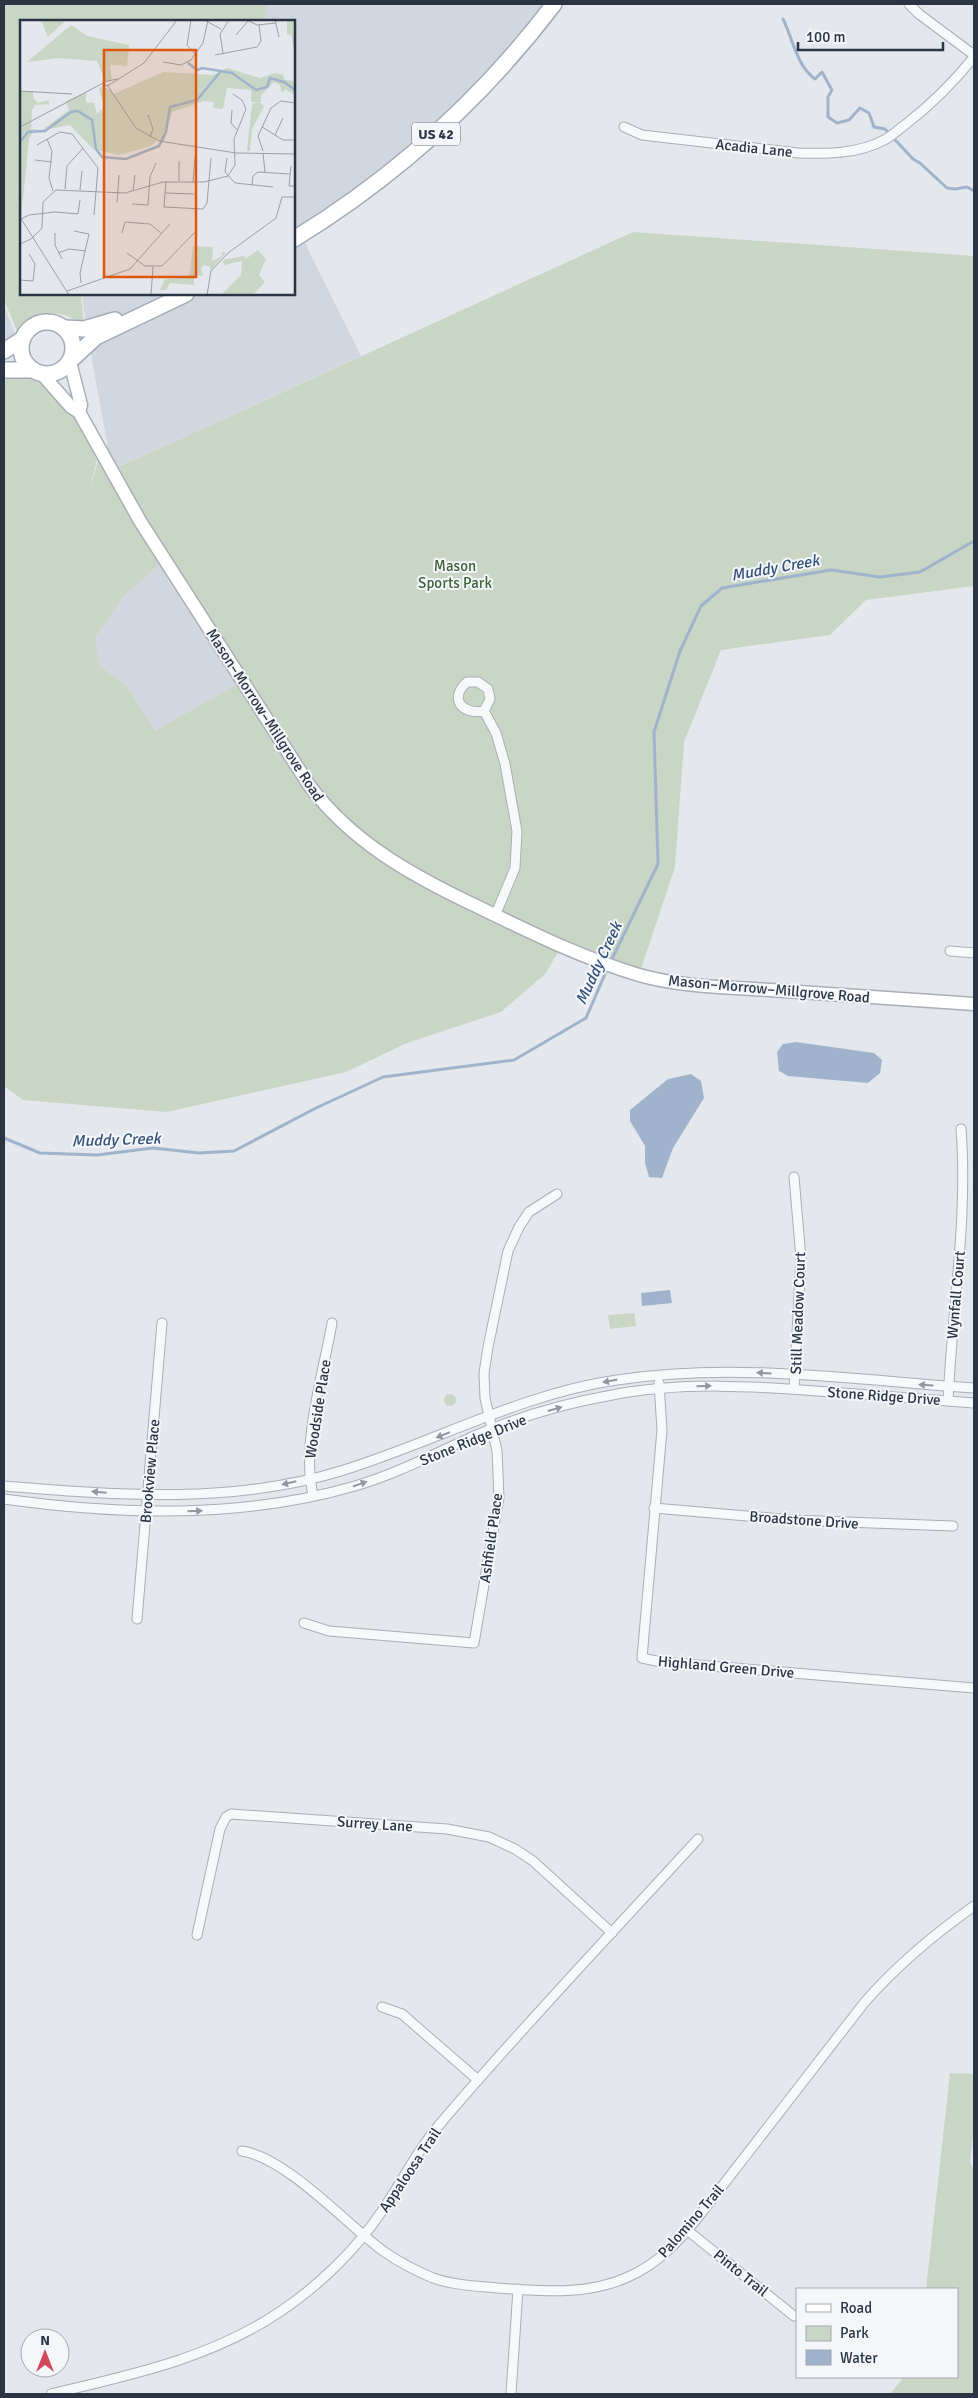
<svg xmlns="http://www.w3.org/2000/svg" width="978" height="2398" font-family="Signika,sans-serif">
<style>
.built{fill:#d2d6de}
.green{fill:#c9d6c5;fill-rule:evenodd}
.water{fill:#9fb4cc}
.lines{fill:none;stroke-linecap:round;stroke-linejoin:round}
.stream{stroke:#9fb4cc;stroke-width:3}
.street-casing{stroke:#a9aeb7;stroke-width:11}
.secondary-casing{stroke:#a9aeb7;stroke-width:15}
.primary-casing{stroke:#a3abb8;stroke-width:18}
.street{stroke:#f7f8fa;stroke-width:9}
.secondary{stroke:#fff;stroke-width:12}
.primary{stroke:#fff;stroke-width:15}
.oneway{fill:#9196a0}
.labels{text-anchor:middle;stroke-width:4;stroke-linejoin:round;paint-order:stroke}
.shield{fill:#f4f6f9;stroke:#676e7b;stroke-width:1}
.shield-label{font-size:14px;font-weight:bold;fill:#2b3445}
.street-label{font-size:15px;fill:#2b3445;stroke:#f4f6f9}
.park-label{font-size:15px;fill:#3f6138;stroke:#f4f6f9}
.water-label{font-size:16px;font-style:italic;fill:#34527a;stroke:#f4f6f9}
.inset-river{fill:none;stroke:#9fb4cc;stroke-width:2.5}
.inset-road{fill:none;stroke:#9a9fa9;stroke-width:1}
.view{fill:#df570f;fill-opacity:0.15;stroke:#df570f;stroke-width:2.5}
.inset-edge{fill:none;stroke:#2b3445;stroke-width:2.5}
</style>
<rect width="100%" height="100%" fill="#e4e7ec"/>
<g class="built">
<polygon points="267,4 554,4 469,103 301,235 361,356 112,470 90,349 190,294 294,294 294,21 265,21"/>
<polygon points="82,294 182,294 86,327"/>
<polygon points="4,305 17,339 4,347"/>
<polygon points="164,560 242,683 155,732 127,686 99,665 95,638 123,597"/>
</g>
<g class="green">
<path d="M4,4H267L265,21H21V294H81L84,325C54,306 44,312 17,331L4,300Z"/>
<path d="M633,232L974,256V586L866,600L830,635L721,650L684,742L675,867L639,975L562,946L545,974L501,1012L407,1043L346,1072L167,1112L23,1100L4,1086V376L33,377L45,383L76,416L97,460L89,492L98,461L112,470ZM164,560L242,682L155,731L127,686L99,665L95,638L123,597Z"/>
<polygon points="634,1313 636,1326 610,1329 608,1315"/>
<circle cx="450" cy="1400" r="6"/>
<polygon points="950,2073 974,2074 974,2129 970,2162 974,2170 974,2394 890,2394 904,2377 957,2377 957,2289 926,2289"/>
</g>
<g class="water">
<polygon points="796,1042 874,1053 882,1060 880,1073 868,1083 788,1076 779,1071 777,1052 783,1044"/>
<polygon points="691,1074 701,1081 704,1098 673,1148 662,1178 649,1177 645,1163 645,1146 630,1121 630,1110 668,1079"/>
<polygon points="670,1290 672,1303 642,1306 641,1293"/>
</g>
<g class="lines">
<g class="stream">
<path d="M783,19C793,39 796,65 815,79L822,72L832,90L828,97V117L837,123L849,120L860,108L869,113L874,127L885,129L913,159L920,163L947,188L955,189L967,187L974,191"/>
<polyline points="611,961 658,864 654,732 680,651 701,606 722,588 831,570 880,577 920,572 974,541"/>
<polyline points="4,1138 40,1153 97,1155 153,1148 199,1153 234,1151 316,1108 383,1077 514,1060 586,1018 608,967"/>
</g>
<g class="street-casing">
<g id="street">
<polyline points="909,4 919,14 974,55"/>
<path d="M624,127L642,135L798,153C825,154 859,154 884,140C892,136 899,129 906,124C932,104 953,83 974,57"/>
<path d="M484,711C461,715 449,698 467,682H478L488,689L490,699L484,711L496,733L505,764L517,831L515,868L495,916"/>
<polyline points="950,951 974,953"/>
<polyline points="794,1177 801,1258 794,1389"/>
<polyline points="659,1383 662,1430 642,1658 661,1662 974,1688"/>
<path d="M948,1401C952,1310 968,1220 961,1129"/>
<path d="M4,1486C117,1495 233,1505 344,1470C434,1442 524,1393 617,1380C736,1362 856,1380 974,1388"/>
<path d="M313,1495C301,1444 323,1375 332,1323"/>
<path d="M4,1499C119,1515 242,1519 355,1486C396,1474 434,1454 474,1436C516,1418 562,1404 607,1396C681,1381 756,1386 830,1392C878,1396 926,1399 974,1403"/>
<polyline points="654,1508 792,1520 953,1526"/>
<polyline points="137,1619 162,1323"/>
<polyline points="304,1623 329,1631 474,1643 499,1497 497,1451 485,1398 484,1373 488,1347 508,1251 519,1227 529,1212 557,1194"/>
<polyline points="197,1935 220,1829 226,1817 231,1814 447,1829 489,1837 515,1849 533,1861 612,1933"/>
<polyline points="382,2007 402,2014 478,2080"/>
<path d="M242,2151C287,2158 345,2223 383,2251C399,2262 416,2271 433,2278C453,2285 476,2286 497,2288C541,2291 586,2296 628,2277C658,2264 679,2241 699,2216L864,2003C897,1965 933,1935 974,1906"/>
<polyline points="687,2230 794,2316"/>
<path d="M51,2394C130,2375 209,2359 278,2313C319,2286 357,2249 384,2208C403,2180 418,2149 440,2124C523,2026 612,1933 698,1839"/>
<polyline points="511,2394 518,2289"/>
</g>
</g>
<g class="secondary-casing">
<g id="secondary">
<polyline points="70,362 81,405 79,412"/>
<path d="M41,373L71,407L79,412L140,521L309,785C351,841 409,874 472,904C526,930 581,958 639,975C681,987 726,987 770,990C838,995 906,999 974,1004"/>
</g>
</g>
<g class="primary-casing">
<g id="primary">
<path d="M294,239C395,177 482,99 554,4"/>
<circle cx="47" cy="348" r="26"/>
<polyline points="65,328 84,329 115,320"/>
<polyline points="4,351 21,340"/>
<polyline points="72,359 96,337 186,294"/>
<polyline points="4,370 33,370"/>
</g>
</g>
<use href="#street" class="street"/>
<use href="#secondary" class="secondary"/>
<use href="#primary" class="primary"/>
</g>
<defs><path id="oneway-solid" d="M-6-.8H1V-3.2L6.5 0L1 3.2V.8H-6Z" transform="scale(1.25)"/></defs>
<g class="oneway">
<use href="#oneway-solid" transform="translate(764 1373) rotate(-177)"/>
<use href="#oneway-solid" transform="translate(610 1381) rotate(169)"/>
<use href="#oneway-solid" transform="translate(926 1385) rotate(-176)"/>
<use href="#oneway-solid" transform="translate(704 1386) rotate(-2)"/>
<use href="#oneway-solid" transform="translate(555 1409) rotate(-16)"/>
<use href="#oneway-solid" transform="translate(443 1435) rotate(158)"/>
<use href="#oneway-solid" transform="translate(289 1483) rotate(167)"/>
<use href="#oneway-solid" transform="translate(360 1484) rotate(-19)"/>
<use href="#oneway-solid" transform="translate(99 1492) rotate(-175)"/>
<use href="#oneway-solid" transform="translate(195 1511) rotate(-2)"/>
</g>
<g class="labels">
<rect class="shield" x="412" y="122.5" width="48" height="23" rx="4"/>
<g class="shield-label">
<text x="436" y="139">US 42</text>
</g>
<g class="street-label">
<text transform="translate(754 148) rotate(6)" y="5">Acadia Lane</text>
<text transform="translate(265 715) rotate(57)" y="5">Mason–Morrow–Millgrove Road</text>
<text transform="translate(769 989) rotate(5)" y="5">Mason–Morrow–Millgrove Road</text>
<text transform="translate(956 1295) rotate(-85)" y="5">Wynfall Court</text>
<text transform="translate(798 1313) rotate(-88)" y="5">Still Meadow Court</text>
<text transform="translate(884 1396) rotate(4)" y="5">Stone Ridge Drive</text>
<text transform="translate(318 1409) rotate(-81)" y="5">Woodside Place</text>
<text transform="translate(473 1440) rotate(-22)" y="5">Stone Ridge Drive</text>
<text transform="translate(150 1471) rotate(-85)" y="5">Brookview Place</text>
<text transform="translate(804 1520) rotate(4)" y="5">Broadstone Drive</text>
<text transform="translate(491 1538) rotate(-82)" y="5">Ashfield Place</text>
<text transform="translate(726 1667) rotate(5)" y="5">Highland Green Drive</text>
<text transform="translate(375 1824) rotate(4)" y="5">Surrey Lane</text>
<text transform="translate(410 2170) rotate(-56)" y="5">Appaloosa Trail</text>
<text transform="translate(691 2221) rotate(-49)" y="5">Palomino Trail</text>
<text transform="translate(741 2273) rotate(39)" y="5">Pinto Trail</text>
</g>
<g class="park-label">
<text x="455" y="571">Mason<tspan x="455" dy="17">Sports Park</tspan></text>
</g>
<g class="water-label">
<text transform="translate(775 567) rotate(-10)" y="6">Muddy Creek</text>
<text transform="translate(598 963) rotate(-65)" y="6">Muddy Creek</text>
<text transform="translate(116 1139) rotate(-2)" y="6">Muddy Creek</text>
</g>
</g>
<g transform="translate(20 20)">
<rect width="275" height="275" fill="#e4e7ec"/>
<path d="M21,0H46L28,17ZM267,0H275V35L271,15L267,14ZM51,5L67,16L109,25L107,46L90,45L92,61H85L77,41L38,38L7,42ZM207,48L240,58L255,53L263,55L265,60L275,61V75L265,69L262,73L260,65L254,62L241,75V82H231V70L207,68L203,89L193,88L194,82L184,81L152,92L144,122L137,120L131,126L99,135L73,129L50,105L13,112L9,119L1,199L0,71L13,72V78L18,83L29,80L28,89V84L15,85L12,90L11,109L22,110L49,90L46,81L66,72V82L74,83L77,94L84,87L79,68L84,66L94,74L143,52L193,55ZM239,82L244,86L232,109L230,131H227L232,84ZM173,226L193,227L192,241L202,236V232L206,233L190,251V247L184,245L181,248L183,255L174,257V265L150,263L146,270H140L145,259L166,258L170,253ZM238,230L246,239L239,255L245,262L233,275H201L221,255L222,241L204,245L203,240L222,236L227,238Z" fill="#c9d6c5"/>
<path class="inset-river" d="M168,43L177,50L182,48L201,51M0,122L8,112L25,111L51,92L58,91L72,100L76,129L82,137L106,139L139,126L146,112L150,87L177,80L201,51L212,53L236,70L247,67L250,58L264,62L275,70"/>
<path class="inset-road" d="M171,0L167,25L176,35M227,0L237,5L256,3M255,0L259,17M186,1L201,9M216,15L228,1M203,33L200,14L209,0M195,35L237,27L241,21L239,5M143,42L161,45L171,40L183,23L188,0M87,65L116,108L139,121L216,133L275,134M82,66L89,65L124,43L157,0M0,71L52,74M212,90L211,103L218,111M129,97L128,95L133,109L130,117M0,107L87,61L98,59M242,107L263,120H275M255,115L263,98M27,119L32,131L29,158L33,171M17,125L40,112L52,114L78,148L74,195M243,131L238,116L251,88L261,81L275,83M243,133L245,152M207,138L205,152L215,163L253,167M15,140L32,142M159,141V161M271,146L269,166H275M146,161L144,187L183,189L187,183L191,138M173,163L175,137M232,165L233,156L238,152L270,154M45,169L47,146L63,128M60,170L62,151M113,171L115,155M145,173L174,174M97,183L99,155M112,184L128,185L130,157L136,143M0,197L49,275M1,199L9,195L35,192L58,194L60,180M54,211L69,214L60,253L61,263M35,213V225L42,239M102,213L105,202L130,204L141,213M0,224L11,219L22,208L23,182L36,170L105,173L143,162H184L208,156L215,145L214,119L226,89L222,80L213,74M38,233L49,229L66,231M107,233L125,246H142L177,210M0,260L13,261L15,244L9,234M47,271L110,249L150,204M131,275L133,247M187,275L191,251L208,233L256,198L262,177H275"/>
<path class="view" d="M84,30H176V257H84Z"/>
<rect width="275" height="275" class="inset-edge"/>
</g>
<rect width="978" height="2398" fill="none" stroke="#2b3445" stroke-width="10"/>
<rect x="796" y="2288" width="162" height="90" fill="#f4f6f9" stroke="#a4a8b1"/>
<rect x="806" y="2304" width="25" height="8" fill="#ffffff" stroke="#a4a8b1"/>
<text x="840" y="2313" font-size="15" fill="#2b3445">Road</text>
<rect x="806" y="2326" width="25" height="15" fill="#c9d6c5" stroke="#a4a8b1"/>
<text x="840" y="2338" font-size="15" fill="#2b3445">Park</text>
<rect x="806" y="2350" width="25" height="15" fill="#9fb4cc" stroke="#a4a8b1"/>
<text x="840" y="2363" font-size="15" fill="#2b3445">Water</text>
<g transform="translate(45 2353)"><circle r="24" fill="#f4f6f9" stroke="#a4a8b1"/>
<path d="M0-4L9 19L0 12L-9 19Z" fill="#d1495b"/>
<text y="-8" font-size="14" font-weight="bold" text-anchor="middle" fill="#2b3445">N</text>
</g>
<path d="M798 42v8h145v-8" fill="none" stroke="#2b3445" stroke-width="2.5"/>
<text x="806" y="42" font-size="15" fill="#2b3445" stroke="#f4f6f9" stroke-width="4" paint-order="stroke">100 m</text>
</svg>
